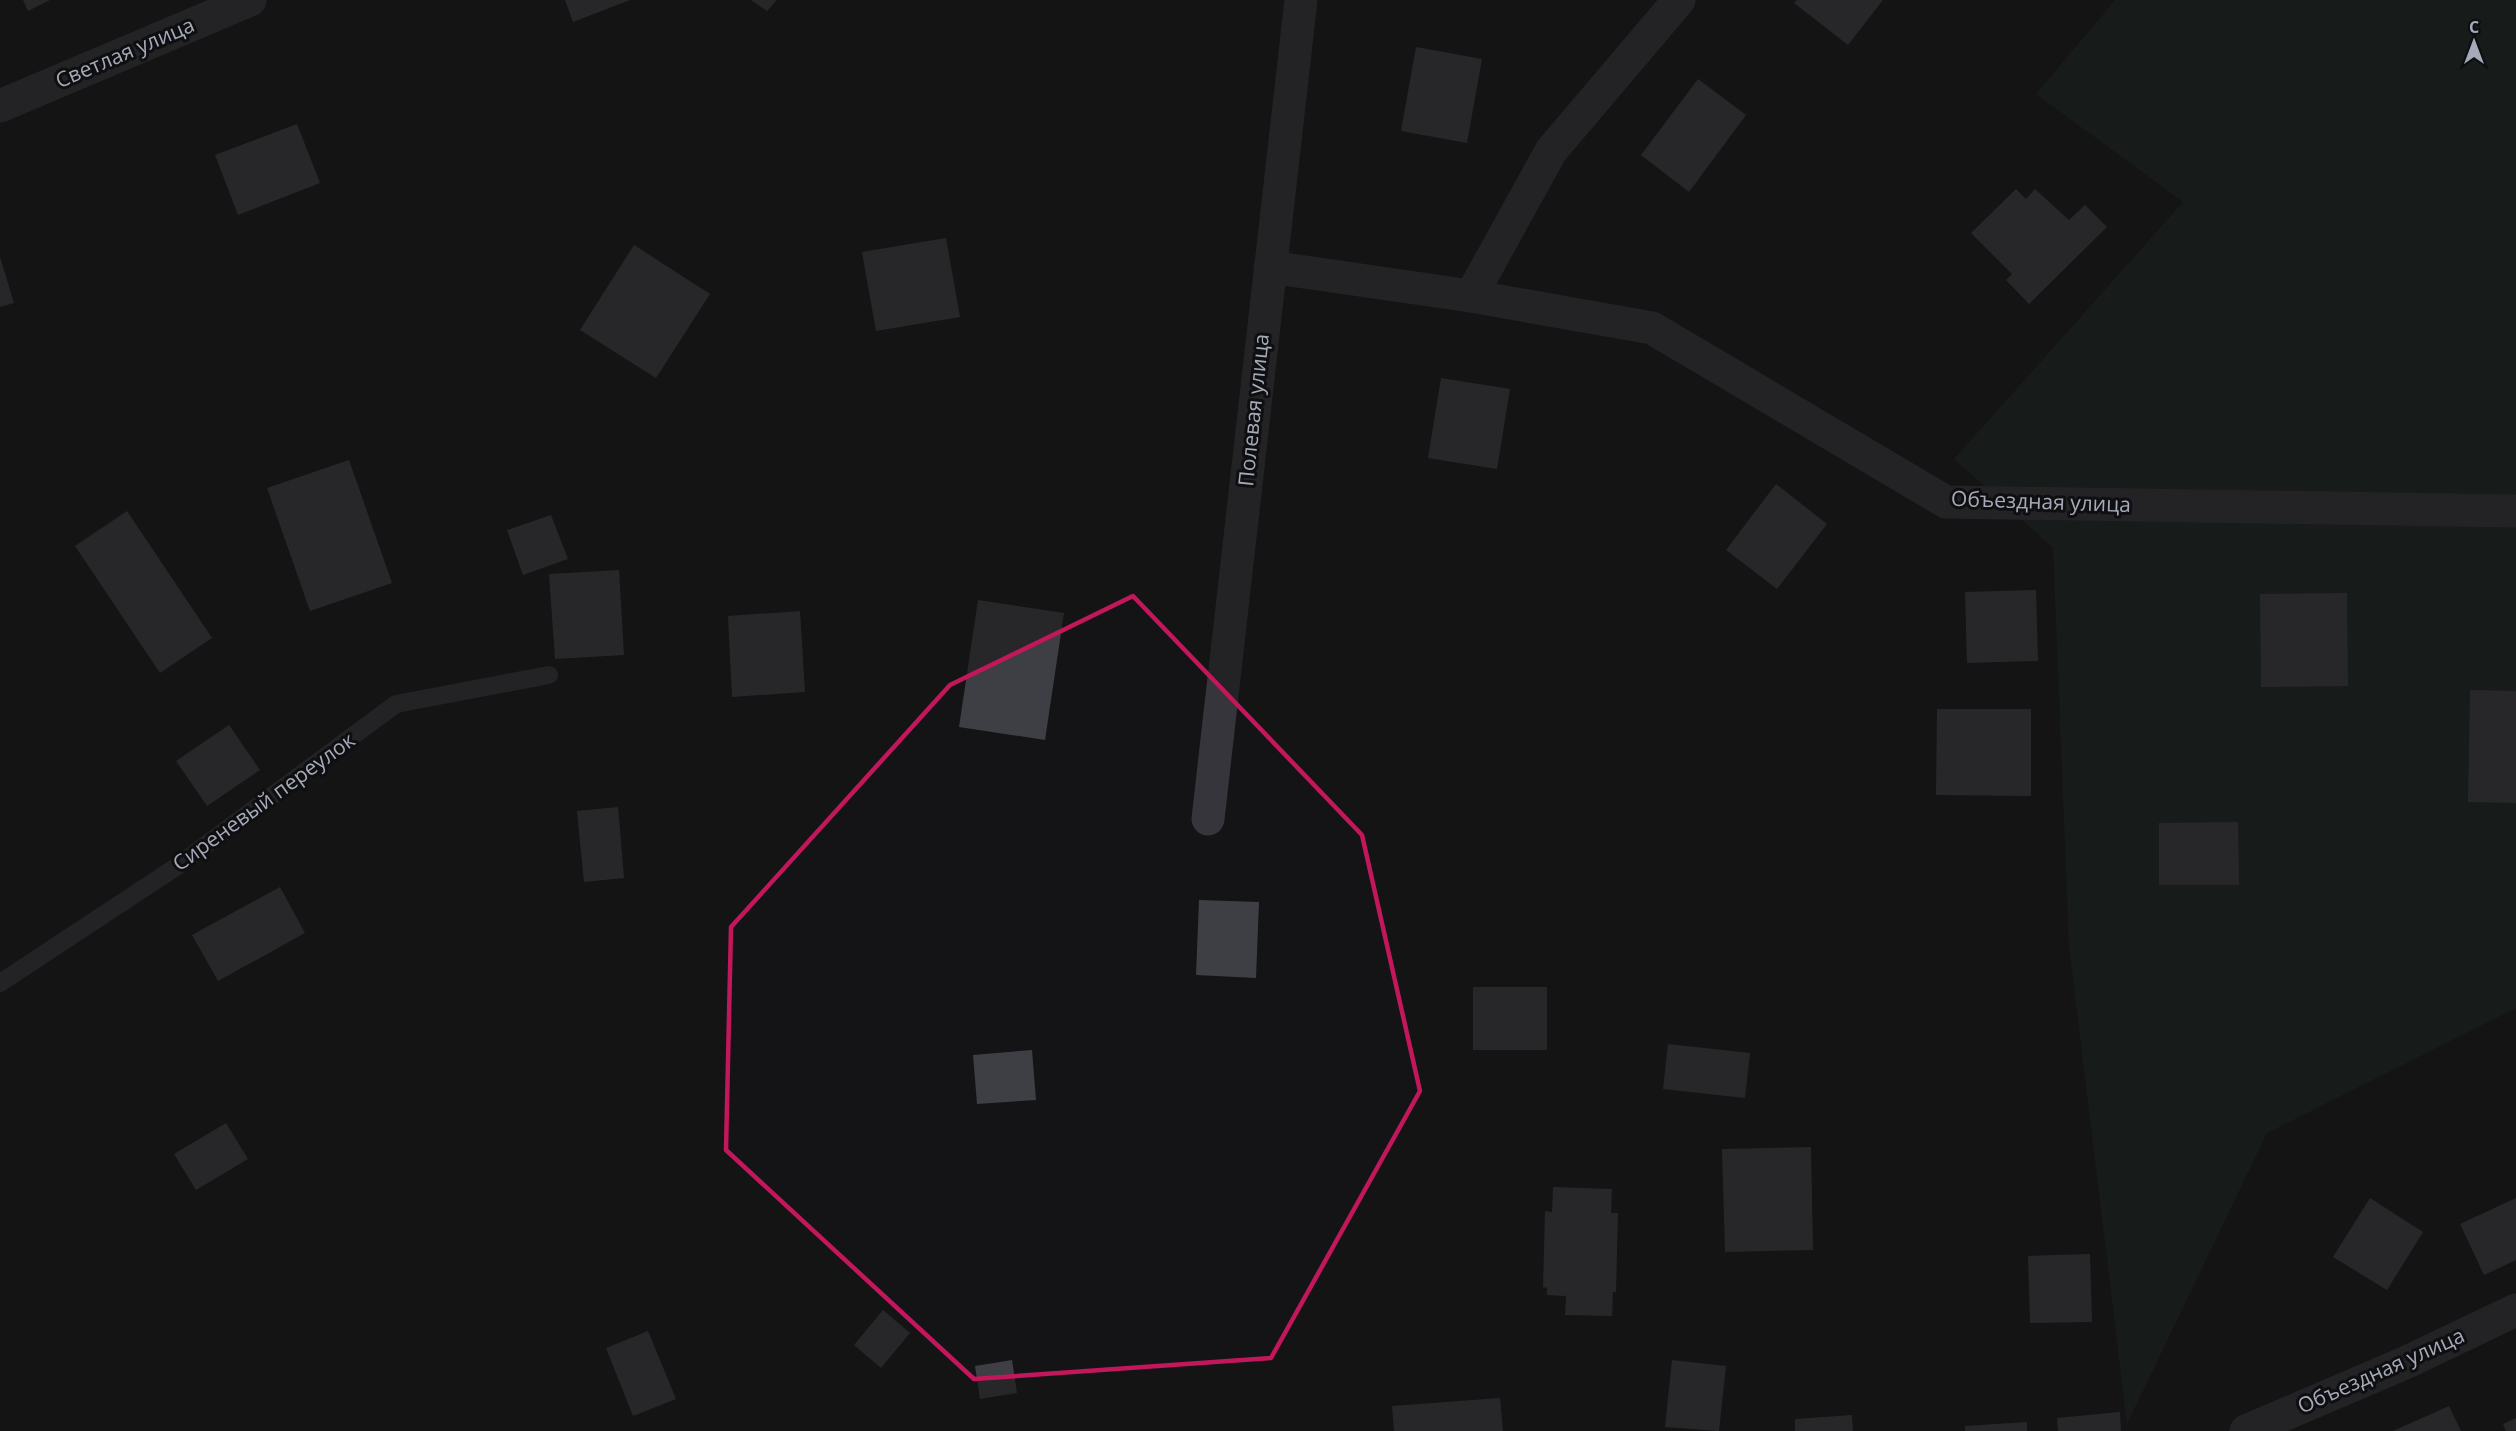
<svg xmlns="http://www.w3.org/2000/svg" width="2516" height="1431" font-family="'Open Sans',sans-serif">
<style>
.green{fill:#1c241d}
.building{fill:#3e3f44}
.lines{fill:none;stroke-linecap:round;stroke-linejoin:round}
.service{stroke:#35353b;stroke-width:18}
.minor{stroke:#35353b;stroke-width:33}
.marked{fill:none;stroke:#c2185b;stroke-width:4.5;stroke-linejoin:round}
.labels{text-anchor:middle;stroke-width:6;stroke-linejoin:round;paint-order:stroke}
.street-label{font-size:21px;fill:#a4aab8;stroke:#0f0f11}
</style>
<rect width="100%" height="100%" fill="#141416"/>
<polygon class="green" points="2115,0 2516,0 2516,1008 2267,1133 2127,1424 2069,946 2053,548 1954,459 2183,202 2036,94"/>
<g class="building">
<polygon points="23,0 50,0 28,11"/>
<polygon points="565,0 630,0 573,22"/>
<polygon points="751,0 777,0 767,11"/>
<polygon points="1797,0 1883,0 1848,45 1794,3"/>
<polygon points="1416,47 1482,59 1467,143 1401,131"/>
<polygon points="1698,79 1746,115 1689,192 1641,155"/>
<polygon points="297,124 320,183 238,215 215,155"/>
<polygon points="2016,189 2026,199 2035,189 2069,220 2085,205 2107,227 2029,304 2006,280 2012,274 1971,233"/>
<polygon points="946,238 960,317 876,331 862,252"/>
<polygon points="634,245 710,294 656,378 580,330"/>
<polygon points="0,257 14,303 0,307"/>
<polygon points="1441,378 1510,389 1497,469 1428,458"/>
<polygon points="349,460 392,583 310,611 267,488"/>
<polygon points="1776,484 1827,524 1777,589 1726,550"/>
<polygon points="127,511 212,638 160,673 75,546"/>
<polygon points="551,515 568,559 523,575 507,530"/>
<polygon points="619,570 624,655 555,659 549,574"/>
<polygon points="2036,590 2038,661 1967,663 1965,592"/>
<polygon points="2347,593 2348,686 2261,687 2260,594"/>
<polygon points="978,600 1064,613 1045,740 959,727"/>
<polygon points="800,611 805,692 732,697 728,616"/>
<polygon points="2470,690 2516,691 2516,803 2468,802"/>
<polygon points="1937,709 2031,709 2031,796 1936,795"/>
<polygon points="229,725 260,770 207,806 176,761"/>
<polygon points="618,807 624,878 584,882 577,811"/>
<polygon points="2238,822 2239,885 2159,885 2159,823"/>
<polygon points="280,887 305,933 218,981 192,935"/>
<polygon points="1199,900 1259,902 1256,978 1196,975"/>
<rect x="1473" y="987" width="74" height="63"/>
<polygon points="1668,1044 1750,1053 1745,1098 1663,1089"/>
<polygon points="1032,1050 1036,1100 977,1104 973,1055"/>
<polygon points="226,1123 248,1159 196,1190 174,1154"/>
<polygon points="1811,1147 1813,1250 1725,1252 1722,1149"/>
<polygon points="1553,1187 1612,1189 1611,1213 1618,1213 1616,1292 1613,1292 1612,1316 1565,1315 1566,1296 1547,1295 1547,1288 1543,1287 1545,1211 1552,1212"/>
<polygon points="2370,1198 2423,1232 2387,1290 2333,1257"/>
<polygon points="2516,1198 2516,1260 2484,1275 2460,1224"/>
<polygon points="2090,1254 2092,1322 2030,1323 2028,1256"/>
<polygon points="883,1310 910,1333 881,1368 854,1345"/>
<polygon points="648,1331 676,1399 633,1416 606,1348"/>
<polygon points="1012,1360 1017,1393 980,1399 975,1366"/>
<polygon points="1672,1360 1726,1366 1719,1431 1665,1427"/>
<polygon points="1500,1398 1503,1431 1394,1431 1392,1406"/>
<polygon points="2449,1406 2461,1431 2393,1431"/>
<polygon points="2120,1412 2121,1431 2058,1431 2057,1418"/>
<polygon points="1852,1415 1853,1431 1795,1431 1795,1419"/>
<polygon points="2516,1418 2516,1431 2506,1431 2503,1424"/>
<polygon points="2027,1422 2027,1431 1965,1431 1965,1426"/>
</g>
<g class="lines">
<polyline class="service" points="0,983 176,867 396,704 549,675"/>
<g class="minor">
<polyline points="0,106 250,0"/>
<polyline points="1270,267 1471,296 1551,151 1679,0"/>
<polyline points="1471,296 1652,328 1946,502 2516,511"/>
<polyline points="1208,819 1301,0"/>
<polyline points="2246,1431 2407,1362 2516,1310"/>
</g>
</g>
<path d="M0 0H2516V1431H0ZM1133,596L1362,835L1420,1091L1271,1358L974,1379L726,1150L731,927L950,685Z" fill="#141416" fill-opacity=".55" fill-rule="evenodd"/>
<path class="marked" d="M1133,596L1362,835L1420,1091L1271,1358L974,1379L726,1150L731,927L950,685Z"/>
<g class="labels">
<g class="street-label">
<text transform="translate(125 53) rotate(-23)" y="7">Светлая улица</text>
<text transform="translate(1254 410) rotate(-84)" y="7">Полевая улица</text>
<text transform="translate(2041 502) rotate(2)" y="7">Объездная улица</text>
<text transform="translate(264 802) rotate(-36)" y="7">Сиреневый переулок</text>
<text transform="translate(2381 1371) rotate(-24)" y="7">Объездная улица</text>
</g>
</g>
<g transform="translate(2474 42)" stroke="#0f0f11" stroke-width="4.5" paint-order="stroke">
<path d="M0-4.5L10 22L0 15L-10 22Z" fill="#a4aab8"/>
<text y="-9" font-size="16" font-weight="bold" text-anchor="middle" fill="#a4aab8">С</text>
</g>
</svg>
